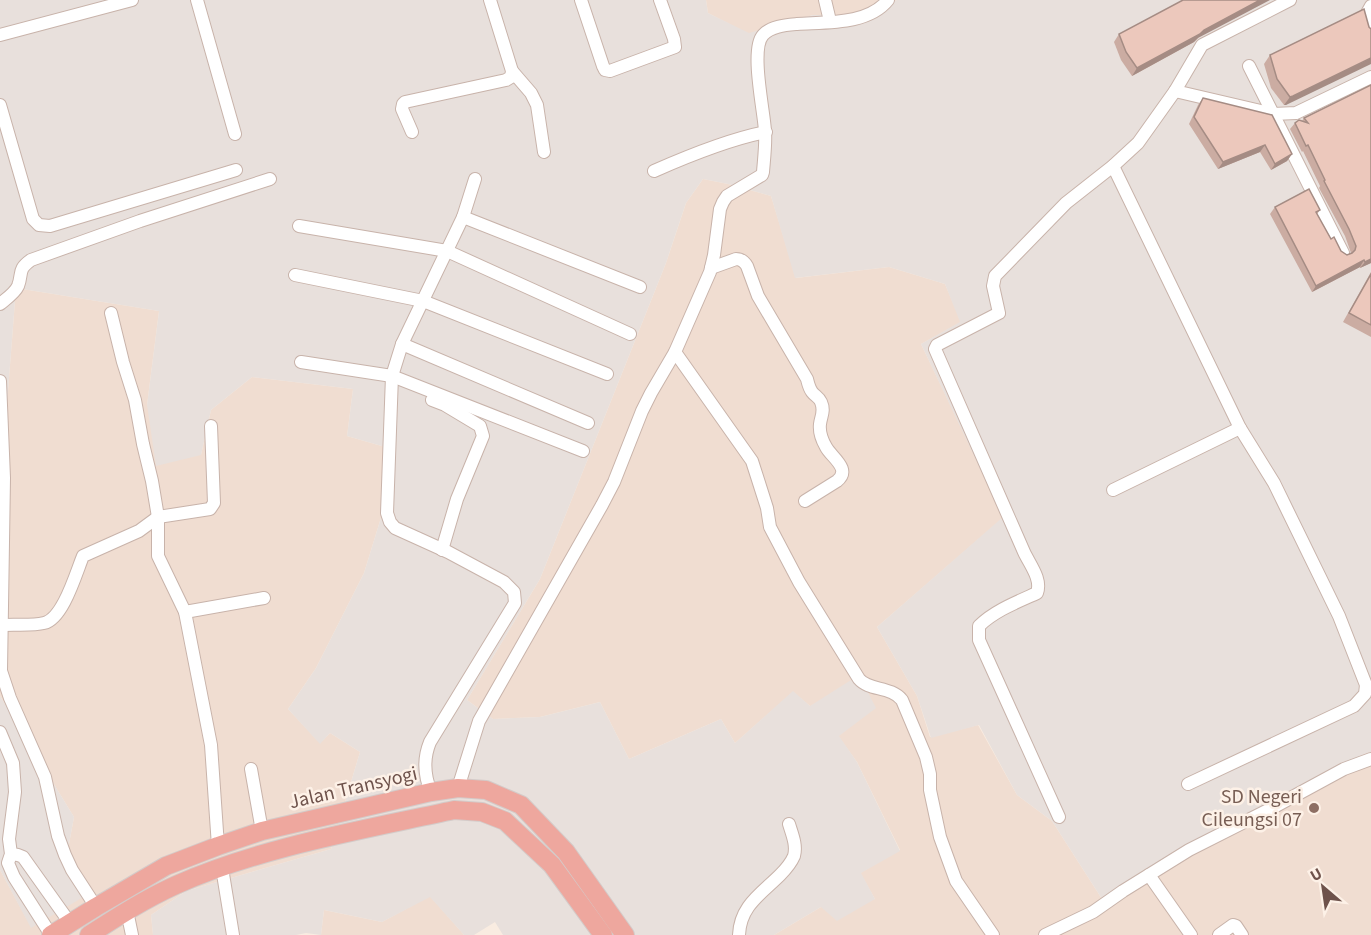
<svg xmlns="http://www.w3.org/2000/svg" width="1371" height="935" font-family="'Source Sans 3',sans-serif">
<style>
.residential{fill:#f0ddd1}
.industrial{fill:#e8e0dc}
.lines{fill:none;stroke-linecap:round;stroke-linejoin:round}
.minor-casing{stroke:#c8b3aa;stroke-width:14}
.highway-casing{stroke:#d4cbc9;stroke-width:20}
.minor{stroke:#fff;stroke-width:12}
.highway{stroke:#eea79e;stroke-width:18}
.wall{fill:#cbaca2}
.shaded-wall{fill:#a58c84}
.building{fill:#ecc8bc;stroke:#a58c84;stroke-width:1.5}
.education-dot{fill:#8d6e63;stroke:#fdf1e7;stroke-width:2}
.labels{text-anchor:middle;stroke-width:5;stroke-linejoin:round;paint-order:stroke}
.street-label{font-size:20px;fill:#6e524b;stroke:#fdf1e7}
.education-label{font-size:20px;fill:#785e54;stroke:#fdf1e7;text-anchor:end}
</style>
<rect width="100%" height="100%" fill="#f9ece1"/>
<g class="residential">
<polygon points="706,0 897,0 869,15 813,15 749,34 708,13"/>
<polygon points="703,179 728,184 771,196 796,278 889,267 945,284 961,322 921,344 1004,517 877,627 917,696 930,737 978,725 1017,795 1052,821 1102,899 1199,842 1364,754 1371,752 1371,935 774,935 821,907 875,899 860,873 900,850 857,762 838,736 810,706 793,692 735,743 721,719 629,759 600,702 540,717 493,719 467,700 540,579 666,263 686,203"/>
<polygon points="16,288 159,311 147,405 201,455 211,410 252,377 353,389 347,436 392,449 387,498 364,573 316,668 288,709 320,743 330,733 360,752 331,849 186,891 151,915 153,935 0,935 0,870 31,927 66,860 74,817 0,696 0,494"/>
<polygon points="430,896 464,935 321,935 324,910 382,922"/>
</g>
<g class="industrial">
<polygon points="0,0 706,0 708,13 749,33 813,15 869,15 897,0 1371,0 1371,752 1364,754 1199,842 1102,899 1052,821 1017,795 979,725 931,738 917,696 877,627 1003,517 921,344 960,322 945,284 889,267 795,278 771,196 728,184 703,179 686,203 666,263 540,579 467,700 493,719 540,717 600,702 629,759 721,719 735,743 793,691 810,706 859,675 876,708 839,736 857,762 900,851 861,873 875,899 837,921 821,907 774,935 503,935 495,922 474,935 464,935 430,897 382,922 324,910 321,935 306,933 296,935 153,935 151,915 186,891 331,849 360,752 330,733 320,744 288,709 316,668 364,573 387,498 392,449 347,436 353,389 252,377 211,410 201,455 156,466 147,405 159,311 16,288 0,494"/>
<polygon points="0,696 74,817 66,860 85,896 31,928 0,870"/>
</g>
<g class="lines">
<g class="minor-casing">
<g id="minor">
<polyline points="197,0 235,134"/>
<polyline points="581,0 603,66 605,70 610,71 675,47 674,39 660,0"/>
<polyline points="825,0 830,21"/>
<polyline points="1371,6 1366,15 1371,33"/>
<polyline points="0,35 132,0"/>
<polyline points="1249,66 1343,253"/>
<polyline points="512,71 531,93 537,105 544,152"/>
<polyline points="1175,91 1273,114 1296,113 1371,77"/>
<polyline points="0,105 33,219 39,225 50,226 236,170"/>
<polyline points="412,132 402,109 403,104 405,102 506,80 511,77 512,71 490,0"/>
<polyline points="1113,166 1240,428 1274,483 1339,616 1366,685 1365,694 1354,706 1188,784"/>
<path d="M654,171C688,156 730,139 766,132"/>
<polyline points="463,217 640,287"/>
<polyline points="299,226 447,251 630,334"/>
<path d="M711,268L736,259C741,259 744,261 747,266L758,296L807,379C808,383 809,388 812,392C815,396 819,397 821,402C825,411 821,416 820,424C819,432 822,440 826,447C831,457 852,469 837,481L805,501"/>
<polyline points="295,275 423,301 607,374"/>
<path d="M0,304C6,299 15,293 18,286C23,273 17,270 31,260L140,221L270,179"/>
<polyline points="111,313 123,362 135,400 143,444 152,481 158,517 158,556 185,612 211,745 218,846"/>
<polyline points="402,344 588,423"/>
<path d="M675,352L752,461L767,508L770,527L799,582L859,679C869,691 891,686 902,700L926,757L930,774V790L940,837L956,881L993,935"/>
<polyline points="301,362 392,376 583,451"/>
<polyline points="0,381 4,478 1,671 10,698 45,777 58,836 65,855 72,870 96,907"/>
<polyline points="432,400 445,405 480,426 483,436 457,499 442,550"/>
<polyline points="1113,490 1240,428"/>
<polyline points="185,612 264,598"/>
<path d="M2,625C15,624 32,626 44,623C63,619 76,573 83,556L139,531L158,517L210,509L214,503L211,426"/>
<polyline points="0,732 13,763 15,792 9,839 11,854 8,863 14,877 51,935"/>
<polyline points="251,769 262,831"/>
<path d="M458,788L479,721L602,505L614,482L642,411L651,393L675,352L710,272L714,255L720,209L723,202L727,196L762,175L763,172C764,159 766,144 765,131C764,111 750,49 763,35C771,26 786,25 797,24C826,22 868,25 888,0"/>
<path d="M431,792C424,775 423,759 430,742L515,603L514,592L504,582L448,552L395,528L390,522L387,513L392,376L402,344L463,217L475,179"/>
<path d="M1059,817L979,640V626C994,611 1017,602 1037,593C1042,579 1030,565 1024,552L935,349L937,345L999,313L993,286L995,276L1066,203L1113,166L1138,143L1175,91L1202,45L1290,0"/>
<polyline points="11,854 18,855 23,857 70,923"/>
<polyline points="222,868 233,935"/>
<polyline points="1149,875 1191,935"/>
<polyline points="127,911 132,935"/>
<path d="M739,935C740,906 761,894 780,875C785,870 791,863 794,856C797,845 792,834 789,824"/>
<polyline points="1045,935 1093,912 1123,891 1189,850 1274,807 1344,769 1371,759"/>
<polyline points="1219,935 1233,925 1236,926 1242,935"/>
</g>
</g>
<g class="highway-casing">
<g id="highway">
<polyline points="51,935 96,907 166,866 218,846 262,831 431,792 458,788 486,790 521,805 566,852 625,935"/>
<path d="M89,935C117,917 145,899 176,885C261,847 362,830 454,810L482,812L505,821L552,865L603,935"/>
</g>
</g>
<use href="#minor" class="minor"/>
<use href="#highway" class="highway"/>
</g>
<g class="wall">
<polygon points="1364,9 1286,105 1284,105 1271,88 1264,64 1270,55"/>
<polygon points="1119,34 1198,38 1194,42 1132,76 1121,60 1114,42"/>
<polygon points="1371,85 1371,263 1360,268 1360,267 1312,292 1270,214 1275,207 1320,210 1317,214 1331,239 1341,251 1347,255 1351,253 1345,236 1319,188 1320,186 1303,151 1302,152 1290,129 1295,123 1302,121 1304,118"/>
<polygon points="1203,98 1292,154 1287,161 1271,170 1260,152 1218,169 1189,124 1198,105"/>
<polygon points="1371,272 1371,337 1343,322"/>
</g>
<g class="shaded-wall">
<polygon points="1260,0 1270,0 1198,38 1194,42 1132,76 1137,68 1204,30"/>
<polygon points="1371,58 1371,64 1286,105 1284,105 1290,97"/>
<polygon points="1265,145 1260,152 1218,169 1223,162"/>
<polygon points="1292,154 1287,161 1271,170 1275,164"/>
<polygon points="1371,259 1371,263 1360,268 1365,262"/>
<polygon points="1364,260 1360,267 1312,292 1316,286"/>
</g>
<g class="building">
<polygon points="1183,0 1260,0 1204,30 1200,34 1137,68 1126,52 1119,34"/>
<polygon points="1364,9 1369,27 1371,29 1371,58 1293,96 1290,97 1277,79 1270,55"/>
<polygon points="1371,85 1371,259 1365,262 1364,260 1316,286 1275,207 1309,189 1320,210 1316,212 1331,239 1334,237 1341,251 1347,255 1352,253 1355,250 1356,246 1349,229 1324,181 1325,180 1308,145 1306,146 1295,123 1299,120 1308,123 1304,118"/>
<polygon points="1203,98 1272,115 1292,154 1275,164 1265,145 1223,162 1194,117"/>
<polygon points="1371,274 1371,325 1349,313"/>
</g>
<circle class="education-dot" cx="1314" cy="808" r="6"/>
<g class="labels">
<g class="street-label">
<text transform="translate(353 787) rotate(-13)" y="7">Jalan Transyogi</text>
</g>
<g class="education-label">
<text x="1302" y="803">SD Negeri<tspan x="1302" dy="23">Cileungsi 07</tspan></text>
</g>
</g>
<g transform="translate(1323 887) rotate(331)" stroke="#fdf1e7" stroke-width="4.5" paint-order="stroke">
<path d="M0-4.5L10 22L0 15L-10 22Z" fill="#6e524b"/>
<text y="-9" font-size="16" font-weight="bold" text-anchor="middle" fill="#6e524b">U</text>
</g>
</svg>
